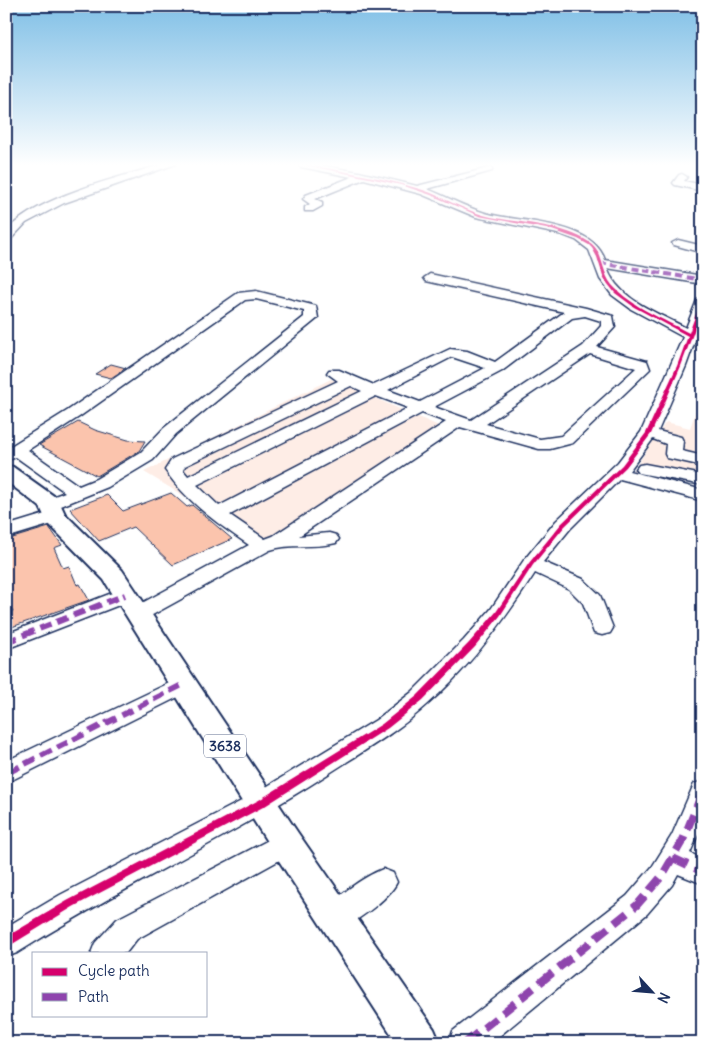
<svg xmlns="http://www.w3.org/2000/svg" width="709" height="1049" font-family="Delius,sans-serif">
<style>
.built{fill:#feede6}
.building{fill:#fbc4ad;stroke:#1b2f5e}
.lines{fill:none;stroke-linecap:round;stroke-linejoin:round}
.minor-casing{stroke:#1b2f5e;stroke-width:3}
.major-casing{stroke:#1b2f5e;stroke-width:4}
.minor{fill:#fff;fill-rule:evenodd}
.major{fill:#fff;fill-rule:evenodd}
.quiet-far2{stroke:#8e44ad;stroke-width:4;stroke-dasharray:7 4;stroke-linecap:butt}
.quiet-far1{stroke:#8e44ad;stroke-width:6;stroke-dasharray:12 6;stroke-linecap:butt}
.quiet{stroke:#8e44ad;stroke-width:8;stroke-dasharray:16 8;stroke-linecap:butt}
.cycleway-casing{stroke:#fff;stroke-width:3}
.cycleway{fill:#d6006c;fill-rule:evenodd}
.labels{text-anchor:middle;stroke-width:4;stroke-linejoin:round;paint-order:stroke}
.shield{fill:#fff;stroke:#5f6d8e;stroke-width:1}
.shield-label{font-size:14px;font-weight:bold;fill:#1b2f5e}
</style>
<rect width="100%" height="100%" fill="#fff"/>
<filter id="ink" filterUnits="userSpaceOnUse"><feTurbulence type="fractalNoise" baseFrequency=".02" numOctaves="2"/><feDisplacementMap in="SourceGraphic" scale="10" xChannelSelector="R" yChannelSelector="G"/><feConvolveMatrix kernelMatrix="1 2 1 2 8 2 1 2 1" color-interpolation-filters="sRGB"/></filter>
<g filter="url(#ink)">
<g class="built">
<polygon points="331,379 448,430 262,543 144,472"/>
<polygon points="699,402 703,403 703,485 633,471 666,422 690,428"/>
</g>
<g class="building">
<polygon points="111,364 126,368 111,378 95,374"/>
<polygon points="78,422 95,430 128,440 145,441 139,451 97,476 39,445"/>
<polygon points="171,493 187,507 192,505 232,539 173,565 133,527 99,541 70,509 107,495 123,511"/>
<polygon points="49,527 62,545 54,548 63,568 69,566 77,585 80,584 89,600 6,629 6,613 13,611 6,600 6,540"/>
</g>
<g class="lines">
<g class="minor-casing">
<g id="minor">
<path d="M163,164H176L64,203L26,223L10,240L6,241V231C41,195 115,179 163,164Z"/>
<path d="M297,164H313L359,172L417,186L492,167V171L427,189C447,197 465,207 485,213C519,223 592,220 605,260L703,276V284L607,268C618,300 659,313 686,328L697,300L703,296V319L686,366L658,431L681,437L683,441L682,451L703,456V466L667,458L665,454L666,444L653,439L629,471L703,490V501L620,479L570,529L543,562L583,579L600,595L613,628L610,633L602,635L594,633L583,603L569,589L535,573C504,621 470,667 427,705C397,732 362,752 328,774C227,839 118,889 17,953L6,957V927L60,895L253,795L376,720L412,692L464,640L491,609L524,560L556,521L618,462L641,432L683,337L631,309L612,295L600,279L589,250L576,240L563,235L476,217L421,194L364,179L315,199L322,202V206L313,211H305V207L310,204L303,199L306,195L352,177L301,167Z"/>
<polygon points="682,174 687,177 684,181 703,185 703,191 675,185 673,183 679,175"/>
<polygon points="678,240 703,246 703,253 674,245 672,243"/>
<path d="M430,274L586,308L613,316L615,327L597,347L647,361L650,369L573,443L550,449H539L460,427L299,536L329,533L336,535L339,539L336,543C313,549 290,543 270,550L145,619L138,621L131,619L127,614L131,609L249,545C218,524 187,502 165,470L172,459L338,381L327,373L329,370H339L374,385L450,349L467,351L495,362L564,312L426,281L424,278ZM585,316L601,321V326L583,346L471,420L434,407L502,371L572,318ZM590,354L636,368L561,436L540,439L486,424ZM452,357L485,368L420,402L388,390ZM351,386L362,391L188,476L183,470L185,466ZM376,396L408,408L219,506L197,485ZM422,413L446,422L273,536L265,539L230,515Z"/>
<path d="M256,291L316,306L318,318L176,434L153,460L108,487L56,508H44L41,504L44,500L65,492L16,457L6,461V449L67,411L238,293ZM256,299L304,311V317L164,428L141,452L96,479L79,486L28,450L79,417L245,300Z"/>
<polygon points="645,464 703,475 703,485 639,473 636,469 639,465"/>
<polygon points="55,511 62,513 64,517 62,521 6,538 6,526"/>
<polygon points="125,588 132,590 135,595 132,600 6,649 6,634"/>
<polygon points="184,676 192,678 196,684 192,690 6,783 6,761"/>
<polygon points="703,781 703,824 690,853 703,859 703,884 678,874 672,885 647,914 491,1043 449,1043 453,1031 627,896 652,867 672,835 694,784"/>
<polygon points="286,831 296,835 300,843 296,851 137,939 126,953 91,953 95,943 117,919"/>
<path d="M383,869L393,873L397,882C389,899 354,924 336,930L326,927L321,917C329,900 365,876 383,869Z"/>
</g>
</g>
<g class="major-casing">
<polygon id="major" points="6,465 13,467 58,499 65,514 122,570 298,833 434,1029 440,1043 397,1043 274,853 104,580 47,522 40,507 6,481"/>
</g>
<use href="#minor" class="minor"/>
<use href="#major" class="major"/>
<polyline class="quiet-far2" points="600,263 703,280"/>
<g class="quiet-far1">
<polyline points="6,642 125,595"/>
<polyline points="9,772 184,684"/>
</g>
<g class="quiet">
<polyline points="6,773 11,770"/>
<polyline points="673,858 703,872"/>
<polyline points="465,1043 637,905 662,876 683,840 703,791"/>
</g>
<g class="cycleway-casing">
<path id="cycleway" d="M299,164H304C344,171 384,178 423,190C443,197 462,209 483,215C517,224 558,222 589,242C604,251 601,272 612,285C632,307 663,319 689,333L701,300L703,299V307L681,366L651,434L626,467L565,526L533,565L500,616L475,647L423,700L388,728L265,806L73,907L6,948V937L67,901L259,800L382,724L417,696L469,643L496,612L529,563L561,524L622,465L646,433L677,366L688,336L634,307L615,293L604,279L597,257L592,248L589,245L578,239L552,230L479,216L431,195L401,185L374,179Z"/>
</g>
<use href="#cycleway" class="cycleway"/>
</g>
</g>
<linearGradient id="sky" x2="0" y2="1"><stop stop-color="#7fbfe6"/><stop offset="0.53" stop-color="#fff"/><stop offset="1" stop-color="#fff" stop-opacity="0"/></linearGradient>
<rect width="709" height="311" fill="url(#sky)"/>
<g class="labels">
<rect class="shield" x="204" y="734.5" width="42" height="23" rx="4"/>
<g class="shield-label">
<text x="225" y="751">3638</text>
</g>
</g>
<rect width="709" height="1049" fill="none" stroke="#fff" stroke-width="25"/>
<rect x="12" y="12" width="684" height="1024" fill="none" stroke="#1b2f5e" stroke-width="2" filter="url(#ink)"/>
<rect x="32" y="952" width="175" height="65" fill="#ffffff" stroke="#a4acbf"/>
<rect x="42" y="968" width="25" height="8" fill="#d6006c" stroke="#a4acbf"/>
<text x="78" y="976" font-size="15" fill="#1b2f5e">Cycle path</text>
<rect x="42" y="993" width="25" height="8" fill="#8e44ad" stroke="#a4acbf"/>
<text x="78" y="1002" font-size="15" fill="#1b2f5e">Path</text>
<g transform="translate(652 992) rotate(116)" stroke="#ffffff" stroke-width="4" paint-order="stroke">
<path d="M0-4L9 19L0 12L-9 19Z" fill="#1b2f5e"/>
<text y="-8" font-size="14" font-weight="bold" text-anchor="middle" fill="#1b2f5e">N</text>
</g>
</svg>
